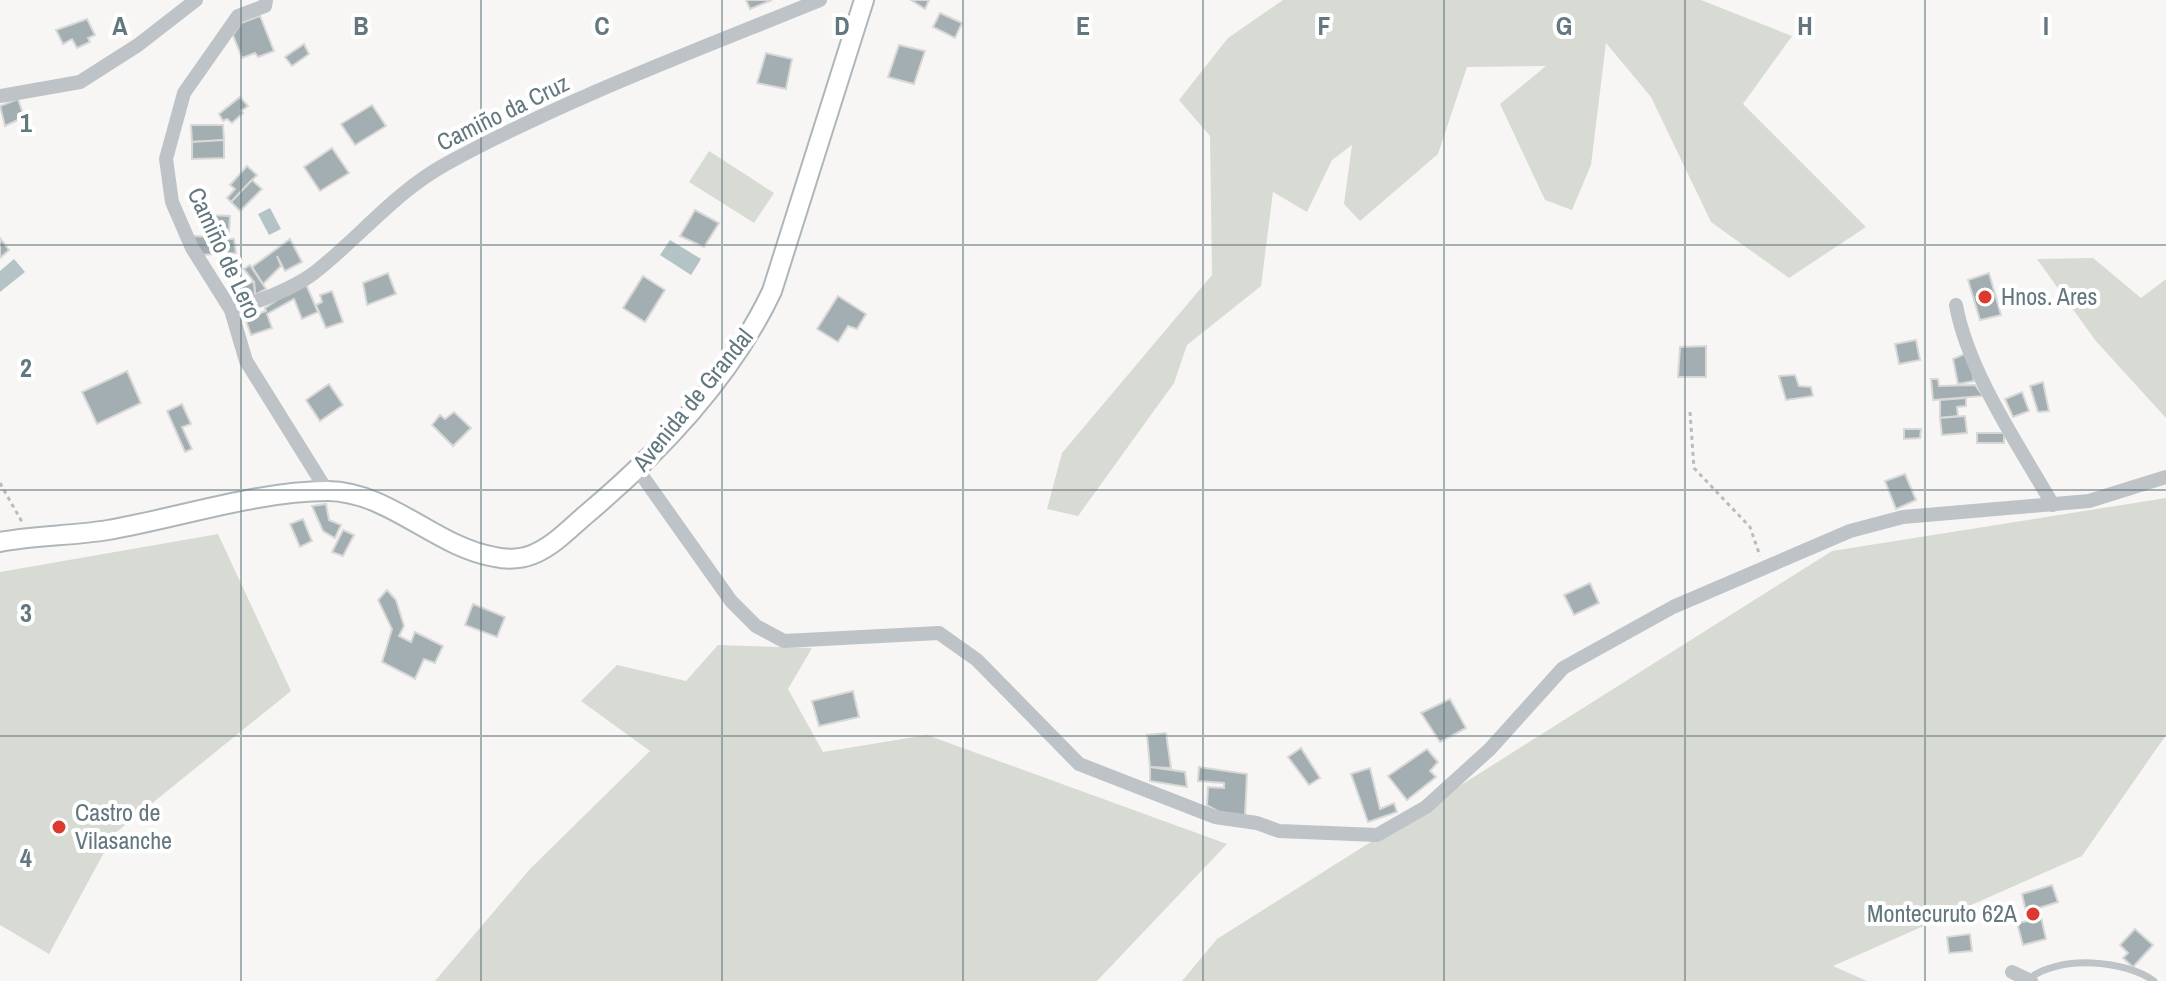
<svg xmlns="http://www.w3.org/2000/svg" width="2166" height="981" font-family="'Archivo Narrow',sans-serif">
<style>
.green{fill:#d7dbd3}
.water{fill:#b4c3c5}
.building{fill:#a2aeb1;stroke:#d8d8d6;stroke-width:2}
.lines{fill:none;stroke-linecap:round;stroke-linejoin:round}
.secondary-casing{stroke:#aeb6b9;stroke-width:22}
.path{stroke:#b8bcbe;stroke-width:3;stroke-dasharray:4 4;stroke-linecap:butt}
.lane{stroke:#bdc3c6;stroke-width:7}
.street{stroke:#bdc3c6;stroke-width:14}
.secondary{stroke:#fff;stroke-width:18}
.grid{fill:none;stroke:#63777e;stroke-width:2;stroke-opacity:0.55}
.poi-dot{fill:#dc3a2e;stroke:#fff;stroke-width:3}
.labels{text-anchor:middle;stroke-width:8;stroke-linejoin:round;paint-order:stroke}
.street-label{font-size:24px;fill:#63777e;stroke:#fff}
.poi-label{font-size:24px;fill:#63777e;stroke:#fff;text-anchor:start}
.grid-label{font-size:26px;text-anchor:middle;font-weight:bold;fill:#63777e;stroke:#fff;stroke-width:8;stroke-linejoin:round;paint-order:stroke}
</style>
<rect width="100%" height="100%" fill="#f7f6f4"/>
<g class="green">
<polygon points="1283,0 1701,0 1792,36 1743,104 1866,227 1789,278 1711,222 1651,97 1606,43 1591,165 1572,210 1545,200 1500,104 1546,66 1467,67 1438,154 1360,221 1344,204 1352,145 1332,160 1307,212 1273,192 1261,286 1187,345 1174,383 1078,516 1047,509 1062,453 1212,275 1210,136 1179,100 1228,38"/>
<polygon points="709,151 774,193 754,223 689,182"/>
<polygon points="2093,258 2141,298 2166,279 2166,418 2095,340 2037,259"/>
<polygon points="2166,498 2166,735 2082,856 1833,966 1867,981 1182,981 1217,939 1832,551"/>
<polygon points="218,534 291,691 114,834 49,954 0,925 0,572"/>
<polygon points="718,645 812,648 788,689 823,752 927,735 1227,844 1097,981 435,981 530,869 650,751 581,701 617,665 686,681"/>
</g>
<g class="water">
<polygon points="270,208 281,229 269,235 258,214"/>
<polygon points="670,240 701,259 691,275 660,255"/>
<polygon points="14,259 25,272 0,292 0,271"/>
</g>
<g class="building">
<polygon points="746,0 772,0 750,9"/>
<polygon points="911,0 929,0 925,9"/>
<polygon points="940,13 962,23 955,38 933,27"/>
<polygon points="260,16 274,51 258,57 255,53 242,58 233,35 241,23"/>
<polygon points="87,19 95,35 88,38 90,42 77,48 72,39 63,44 56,30"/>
<polygon points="304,44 309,54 292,66 285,57"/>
<polygon points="899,45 925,51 914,84 888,77"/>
<polygon points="766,53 792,59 786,89 757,83"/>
<polygon points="240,97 248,106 241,111 243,113 232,123 227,119 223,121 219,114"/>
<polygon points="18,99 24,117 5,126 0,106"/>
<polygon points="372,105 386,126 355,145 341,124"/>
<polygon points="191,125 223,125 224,140 192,142"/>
<polygon points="224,140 224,158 192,159 192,142"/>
<polygon points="332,148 349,173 320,191 304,167"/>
<polygon points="247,166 257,175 231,202 227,198 235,189 230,185"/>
<polygon points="252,180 262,189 240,211 231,202"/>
<polygon points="695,210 719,223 704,247 680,236"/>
<polygon points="207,215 230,216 229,234 205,233"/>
<polygon points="192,236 216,237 217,254 200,255"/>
<polygon points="0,238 9,250 0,258"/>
<polygon points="216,239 234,239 236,253 217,254"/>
<polygon points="290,239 302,262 285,271 277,256 281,266 263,284 252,267"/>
<polygon points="250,265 266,289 255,295 254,282 244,269"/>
<polygon points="388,273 396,294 367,305 363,283"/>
<polygon points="1989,273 2001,315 1980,320 1968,280"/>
<polygon points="643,276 665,290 645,322 623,308"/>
<polygon points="254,282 255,295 240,298 239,284"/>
<polygon points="305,282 318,312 302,319 294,299 267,314 272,328 251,335 245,318 266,311 265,308"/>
<polygon points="332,291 343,322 326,328 316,305 322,302 320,295"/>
<polygon points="838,296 866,314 857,329 848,326 838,342 817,329"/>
<polygon points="1916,340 1920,360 1899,364 1895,344"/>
<polygon points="1706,346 1706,377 1678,377 1680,347"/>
<polygon points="1969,352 1974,381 1958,384 1953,359"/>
<polygon points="127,371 141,403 97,424 82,392"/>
<polygon points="1795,375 1799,386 1811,387 1813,396 1786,400 1779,376"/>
<polygon points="1931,379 1938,379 1939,386 1975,385 1983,396 1933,400"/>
<polygon points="2043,382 2049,411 2038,412 2030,386"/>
<polygon points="329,384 343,405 320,421 306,400"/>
<polygon points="2022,392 2029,411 2013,417 2005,399"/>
<polygon points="1966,398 1966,406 1957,407 1958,416 1940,418 1940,400"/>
<polygon points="182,404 191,424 182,427 192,449 185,452 167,411"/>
<polygon points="454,412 471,428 453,446 432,425 440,415 445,419"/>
<polygon points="1965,416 1967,433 1942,435 1940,418"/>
<polygon points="1904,429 1921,429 1920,438 1904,439"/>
<rect x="1977" y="433" width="27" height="10"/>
<polygon points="1905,474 1916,500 1896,509 1885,481"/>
<polygon points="326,504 329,520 341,525 335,538 323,531 312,506"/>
<polygon points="303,519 312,541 300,547 290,524"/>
<polygon points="343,530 354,535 343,556 332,552"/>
<polygon points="1590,583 1599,603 1574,615 1564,595"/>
<polygon points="387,590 396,600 404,626 399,636 411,642 415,632 443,646 435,663 424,659 415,679 382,662 392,629 378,600"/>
<polygon points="473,604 505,617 497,637 465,625"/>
<polygon points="853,691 859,717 819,726 812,701"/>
<polygon points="1450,699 1466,728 1440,742 1421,713"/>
<polygon points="1166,733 1171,768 1150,767 1147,735"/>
<polygon points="1301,748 1320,778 1309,785 1288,757"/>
<polygon points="1427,749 1438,762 1430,771 1436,777 1407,800 1388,776"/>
<polygon points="1150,767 1185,772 1187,787 1150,781"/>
<polygon points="1199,767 1247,774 1245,816 1223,814 1207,805 1208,787 1224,788 1224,783 1198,781"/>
<polygon points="1370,768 1380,809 1394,803 1397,812 1368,822 1351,774"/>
<polygon points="2052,885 2058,902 2039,908 2046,939 2023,945 2017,923 2028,921 2022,894"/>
<polygon points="2135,929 2153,945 2133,967 2123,958 2128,953 2120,945"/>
<polygon points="1970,934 1972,951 1949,953 1947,937"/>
</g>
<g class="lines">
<g class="secondary-casing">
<path id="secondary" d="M0,542C36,535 72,536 108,530C178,518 257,491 328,491C390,492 435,547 495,557C508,560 524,559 536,553C556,544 572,526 589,512C661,451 731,378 772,291L864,0"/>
</g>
<g class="path">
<polyline points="1690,412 1694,468 1750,527 1760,556"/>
<polyline points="0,483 22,522"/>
</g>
<path class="lane" d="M2030,978C2060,955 2125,960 2154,981"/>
<g class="street">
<polyline points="266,0 265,6 238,16 184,93 166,159 172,202 192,248 231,310 246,361 327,491"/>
<polyline points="0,96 80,82 138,45 196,0"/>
<path d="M1956,305C1968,372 2019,446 2053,505"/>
<path d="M231,310C259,301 291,290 314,273C359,238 395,192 446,164C565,99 695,51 820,0"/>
<polyline points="638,470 731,601 756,626 784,641 939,633 977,660 1079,764 1215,817 1257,823 1279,831 1377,835 1426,807 1490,749 1563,668 1673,607 1850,531 1903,517 2089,501 2166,477"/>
<polyline points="2012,972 2031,981"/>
</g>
<use href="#secondary" class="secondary"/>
</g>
<path class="grid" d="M241,0V981M481,0V981M722,0V981M963,0V981M1203,0V981M1444,0V981M1685,0V981M1925,0V981M0,245H2166M0,490H2166M0,736H2166"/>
<g class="poi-dot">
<circle cx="1985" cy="297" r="8"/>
<circle cx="59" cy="827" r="8"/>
<circle cx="2033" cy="914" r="8"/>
</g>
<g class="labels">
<g class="street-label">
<text transform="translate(503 113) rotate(-26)" y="8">Camiño da Cruz</text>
<text transform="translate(224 253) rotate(65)" y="8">Camiño de Lero</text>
<text transform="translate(693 400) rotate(-51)" y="8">Avenida de Grandal</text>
</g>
<g class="poi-label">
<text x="2001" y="305">Hnos. Ares</text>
<text x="75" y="821">Castro de<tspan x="75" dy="28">Vilasanche</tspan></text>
<text x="2017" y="922" text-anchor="end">Montecuruto 62A</text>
</g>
</g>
<g class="grid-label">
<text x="120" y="35">A</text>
<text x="361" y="35">B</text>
<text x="602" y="35">C</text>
<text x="842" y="35">D</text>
<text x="1083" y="35">E</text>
<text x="1324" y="35">F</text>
<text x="1564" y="35">G</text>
<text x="1805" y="35">H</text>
<text x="2046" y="35">I</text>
<text x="26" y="132">1</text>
<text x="26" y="377">2</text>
<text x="26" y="622">3</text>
<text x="26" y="867">4</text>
</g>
</svg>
